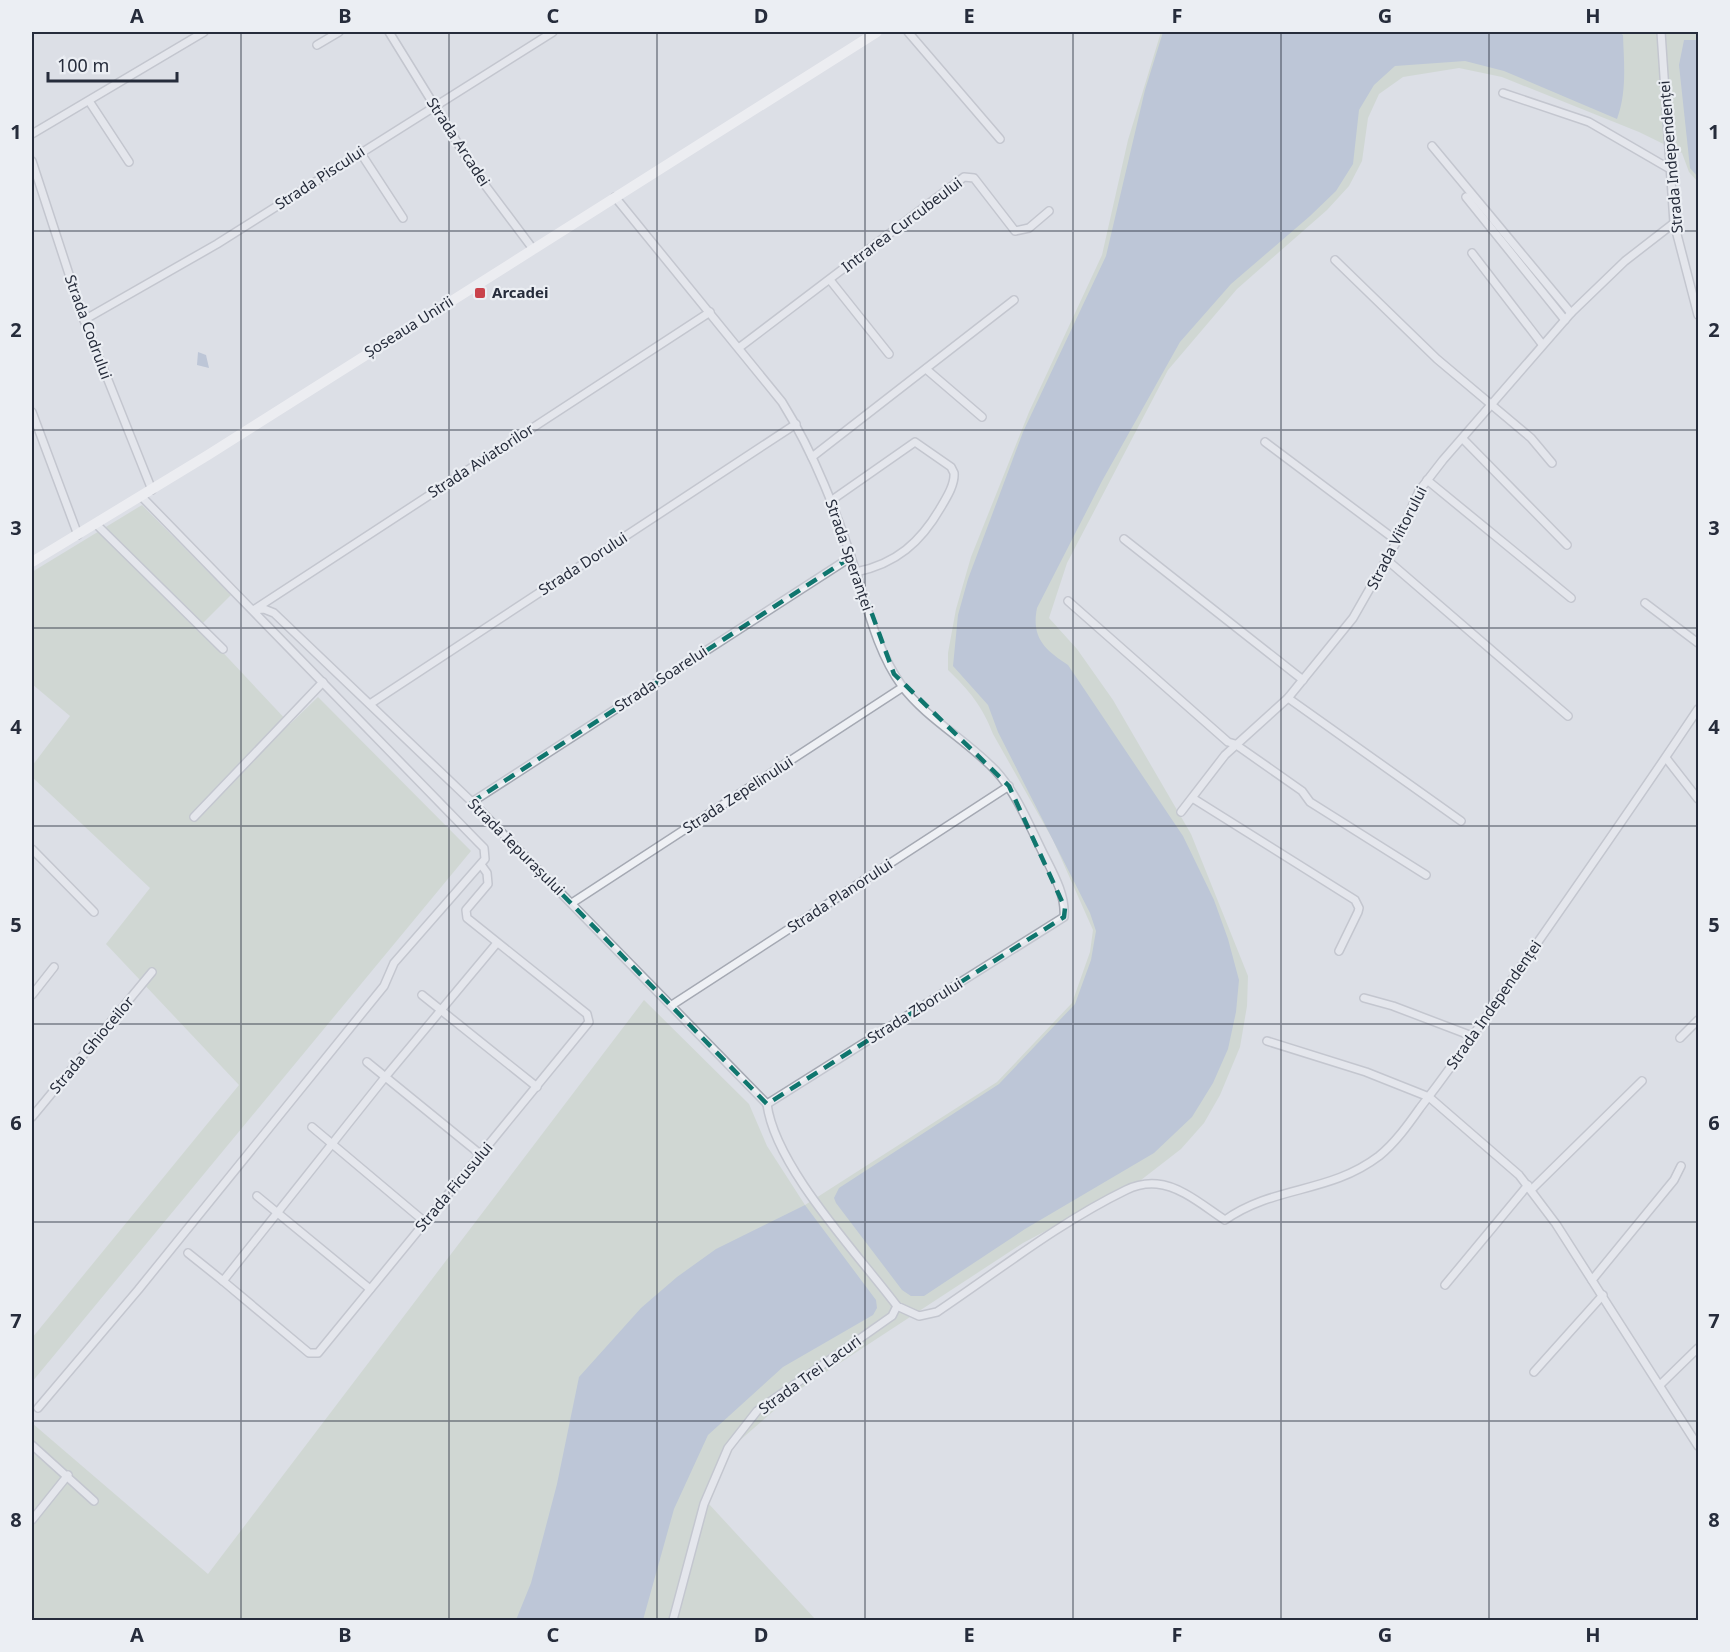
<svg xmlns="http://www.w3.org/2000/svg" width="1730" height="1652" font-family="'Noto Sans',sans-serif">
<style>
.green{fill:#c0cfbd}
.water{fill:#97a9c5}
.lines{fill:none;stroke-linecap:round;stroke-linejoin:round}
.minor-casing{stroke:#a5a9b3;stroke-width:10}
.minor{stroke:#eef0f4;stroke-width:7}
.secondary{stroke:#fff;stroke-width:10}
.marked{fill:none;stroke:#0f766e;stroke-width:4.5;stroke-dasharray:12 8;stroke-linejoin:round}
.grid{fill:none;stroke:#262c3b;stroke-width:1.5;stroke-opacity:0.55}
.poi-dot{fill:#c9424b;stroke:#ebeef3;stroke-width:2}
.labels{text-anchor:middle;stroke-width:4.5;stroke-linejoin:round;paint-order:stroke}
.street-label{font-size:15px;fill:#262c3b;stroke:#ebeef3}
.poi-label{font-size:15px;font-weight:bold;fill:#262c3b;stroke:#ebeef3;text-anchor:start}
.neatline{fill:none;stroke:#262c3b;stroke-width:2}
.grid-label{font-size:20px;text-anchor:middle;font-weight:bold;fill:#262c3b}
</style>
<rect width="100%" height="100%" fill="#dcdfe6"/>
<g class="green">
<path d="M1161,32H1698V182L1689,172L1682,153L1639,132L1502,77L1459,68L1403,77L1379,94L1368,118L1362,161L1349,186L1327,210L1237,289L1168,370L1067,563L1049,618L1077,649L1113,700L1191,834L1248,976L1247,1006L1240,1047L1220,1095L1204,1123L1181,1149L1141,1180L1023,1243L794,1393L730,1449L708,1503L816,1620H32V1423L208,1574L644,1000L749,1104L767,1146L805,1205L997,1082L1072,1003L1090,952L1093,930L1053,840L993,734C983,707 969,690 948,670V653L956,609L971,557L1029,412L1102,255L1128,140Z"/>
<polygon points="142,505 231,595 199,627 290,724 318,697 471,851 32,1382 32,1338 239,1085 106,944 150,888 32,777 32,766 70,716 32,684 32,572"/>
</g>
<g class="water">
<path d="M1163,32H1618L1623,35C1624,64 1627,92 1617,119L1504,71L1465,61L1395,66L1374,85L1359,110L1353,164L1336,191L1310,216L1231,284L1180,342L1102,481L1037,608C1031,638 1045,650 1068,665L1183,836L1214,900L1228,939L1239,980L1236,1012L1228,1049L1213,1083L1192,1117L1154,1153L1025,1229L924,1296H911L902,1290L836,1203L834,1198L839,1188L999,1084L1075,1004L1091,960L1096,931L1090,913L998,732L988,705L953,666L958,615L968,579L1023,432L1106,256L1145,90Z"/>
<polygon points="1684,40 1698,40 1698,177 1690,168 1679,65"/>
<polygon points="198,352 206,355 209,368 197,365"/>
<polygon points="805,1205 876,1300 877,1308 873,1315 783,1367 708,1435 674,1509 643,1620 516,1620 531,1583 557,1484 579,1377 641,1308 677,1277 716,1249"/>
</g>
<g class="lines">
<g class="minor-casing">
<g id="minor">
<polyline points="389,32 476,173 533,249"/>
<polyline points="908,32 1000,139"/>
<polyline points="1661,32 1674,223 1698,315"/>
<polyline points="317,45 339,32"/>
<polyline points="1503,93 1589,122 1670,169"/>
<polyline points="89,101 129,162"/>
<polyline points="32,134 204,32"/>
<polyline points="1432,146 1571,313"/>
<polyline points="360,152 403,218"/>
<polyline points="32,161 84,320 152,490"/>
<path d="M615,197L782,402C815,455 837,513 856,572C868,610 878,653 902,686C927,719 967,740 996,771C1017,794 1029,825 1043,853C1053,873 1066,895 1064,917L767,1104"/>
<polyline points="1466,197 1565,320"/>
<polyline points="1472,253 1542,344"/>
<polyline points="1335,260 1437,359 1531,438 1552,463"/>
<polyline points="830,280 889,354"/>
<polyline points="84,320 217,244 553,32"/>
<polyline points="740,347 964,177 974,178 1015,231 1029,228 1049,211"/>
<polyline points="926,369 982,417"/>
<polyline points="32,412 78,535"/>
<polyline points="1463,439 1567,545"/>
<polyline points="1265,442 1397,541"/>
<polyline points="812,457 1014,300"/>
<polyline points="1427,480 1571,598"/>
<path d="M832,500L915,442L951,467L954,473C955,484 947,497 941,507C921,542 896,564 856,572"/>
<polyline points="96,524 223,649"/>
<polyline points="1124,539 1303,680"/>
<polyline points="1387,560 1568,716"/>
<polyline points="1068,601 1228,742 1235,744 1302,791 1310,802 1426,875"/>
<polyline points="1645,603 1698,643"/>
<polyline points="255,609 710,312"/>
<polyline points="253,610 264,609 274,613 472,802 767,1104"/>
<polyline points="1288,698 1461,821"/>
<polyline points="370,704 796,424"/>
<polyline points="1666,758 1698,799"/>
<polyline points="1194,799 1355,900 1359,908 1358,912 1339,951"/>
<polyline points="472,802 851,557"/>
<polyline points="1181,812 1225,755 1288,698 1353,618 1397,541 1419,491 1443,460 1571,313 1625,261 1674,223"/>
<polyline points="194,817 323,682"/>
<polyline points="32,849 94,912"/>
<polyline points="572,903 903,687"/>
<polyline points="32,995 54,967"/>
<polyline points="422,995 537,1087"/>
<polyline points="1364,998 1393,1006 1472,1036"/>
<polyline points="672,1005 1009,786"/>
<polyline points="1680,1038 1698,1020"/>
<polyline points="1267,1041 1366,1072 1429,1097 1519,1175 1556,1224 1698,1446"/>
<polyline points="367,1062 480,1154"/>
<path d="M767,1104C775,1167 858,1254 897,1306L919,1316L937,1312C998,1271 1060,1222 1126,1190C1136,1185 1146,1183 1157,1184C1181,1186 1205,1207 1225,1220C1275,1185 1329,1194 1379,1156C1395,1143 1408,1125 1420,1108C1444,1077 1467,1045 1489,1012C1559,912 1630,811 1698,709"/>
<polyline points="32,1117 152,972"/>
<polyline points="312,1127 425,1222"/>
<polyline points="1531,1190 1642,1081"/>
<polyline points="257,1196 370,1289"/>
<polyline points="188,1253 223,1281 386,1076 497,943"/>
<polyline points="1592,1280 1674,1180 1681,1166"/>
<polyline points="223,1281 309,1353 318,1353 589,1022 587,1014 467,918 466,910 488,884 487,873 482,866"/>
<polyline points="1445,1285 1528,1185"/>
<polyline points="1534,1372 1603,1295"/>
<polyline points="1660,1385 1698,1348"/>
<polyline points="38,1408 138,1290 384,986 394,963 485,859 484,848 478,842 142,497"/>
<polyline points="32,1445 94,1501"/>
<polyline points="32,1520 68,1475"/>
<polyline points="673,1620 704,1504 728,1448 757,1411 892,1316 897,1306"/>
</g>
</g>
<use href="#minor" class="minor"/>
<polyline class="secondary" points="32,562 208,455 877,32"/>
</g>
<path d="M0 0H1730V1652H0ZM851,557L894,674L1009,786L1065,908L1064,917L767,1104L472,802Z" fill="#dcdfe6" fill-opacity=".55" fill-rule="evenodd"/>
<path class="marked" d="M851,557L894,674L1009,786L1065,908L1064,917L767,1104L472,802Z"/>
<path class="grid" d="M241,32V1620M449,32V1620M657,32V1620M865,32V1620M1073,32V1620M1281,32V1620M1489,32V1620M32,231H1698M32,430H1698M32,628H1698M32,826H1698M32,1024H1698M32,1222H1698M32,1421H1698"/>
<rect class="poi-dot" x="474" y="287" width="12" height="12" rx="3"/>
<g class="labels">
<g class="street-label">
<text transform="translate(458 142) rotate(57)" y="5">Strada Arcadei</text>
<text transform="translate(1671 157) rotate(-95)" y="5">Strada Independenței</text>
<text transform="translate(320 178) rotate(-33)" y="5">Strada Piscului</text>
<text transform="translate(902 225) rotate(-37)" y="5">Intrarea Curcubeului</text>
<text transform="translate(88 327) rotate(70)" y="5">Strada Codrului</text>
<text transform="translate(409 327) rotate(-32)" y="5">Șoseaua Unirii</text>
<text transform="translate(481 461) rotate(-33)" y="5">Strada Aviatorilor</text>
<text transform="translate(1397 538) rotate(-63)" y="5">Strada Viitorului</text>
<text transform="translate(849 555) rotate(71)" y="5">Strada Speranței</text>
<text transform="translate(583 564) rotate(-33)" y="5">Strada Dorului</text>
<text transform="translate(661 679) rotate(-33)" y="5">Strada Soarelui</text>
<text transform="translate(738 795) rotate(-33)" y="5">Strada Zepelinului</text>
<text transform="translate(516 847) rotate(45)" y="5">Strada Iepurașului</text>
<text transform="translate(840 896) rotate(-33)" y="5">Strada Planorului</text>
<text transform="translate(1494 1005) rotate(-55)" y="5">Strada Independenței</text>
<text transform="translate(915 1011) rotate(-32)" y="5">Strada Zborului</text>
<text transform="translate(92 1045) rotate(-50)" y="5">Strada Ghioceilor</text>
<text transform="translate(454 1187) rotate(-50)" y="5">Strada Ficusului</text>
<text transform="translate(810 1375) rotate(-36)" y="5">Strada Trei Lacuri</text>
</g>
<g class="poi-label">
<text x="492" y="298">Arcadei</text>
</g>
</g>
<rect width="1730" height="1652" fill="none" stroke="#ebeef3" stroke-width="66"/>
<path d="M48 72v9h129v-9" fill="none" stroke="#262c3b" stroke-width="3"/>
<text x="57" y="72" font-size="18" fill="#262c3b" stroke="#ebeef3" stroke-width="4.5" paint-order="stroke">100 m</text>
<rect x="33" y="33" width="1664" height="1586" class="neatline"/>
<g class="grid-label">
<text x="137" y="23">A</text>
<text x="345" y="23">B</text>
<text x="553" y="23">C</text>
<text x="761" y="23">D</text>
<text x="969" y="23">E</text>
<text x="1177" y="23">F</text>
<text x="1385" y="23">G</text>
<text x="1593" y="23">H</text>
<text x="16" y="139">1</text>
<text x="1714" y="139">1</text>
<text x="16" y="337">2</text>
<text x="1714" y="337">2</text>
<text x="16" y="535">3</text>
<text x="1714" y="535">3</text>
<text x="16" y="734">4</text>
<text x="1714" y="734">4</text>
<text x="16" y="932">5</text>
<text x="1714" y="932">5</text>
<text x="16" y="1130">6</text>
<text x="1714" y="1130">6</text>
<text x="16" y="1328">7</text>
<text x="1714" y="1328">7</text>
<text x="16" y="1527">8</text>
<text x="1714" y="1527">8</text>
<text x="137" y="1642">A</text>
<text x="345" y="1642">B</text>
<text x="553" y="1642">C</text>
<text x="761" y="1642">D</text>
<text x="969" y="1642">E</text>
<text x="1177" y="1642">F</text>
<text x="1385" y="1642">G</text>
<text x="1593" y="1642">H</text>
</g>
</svg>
